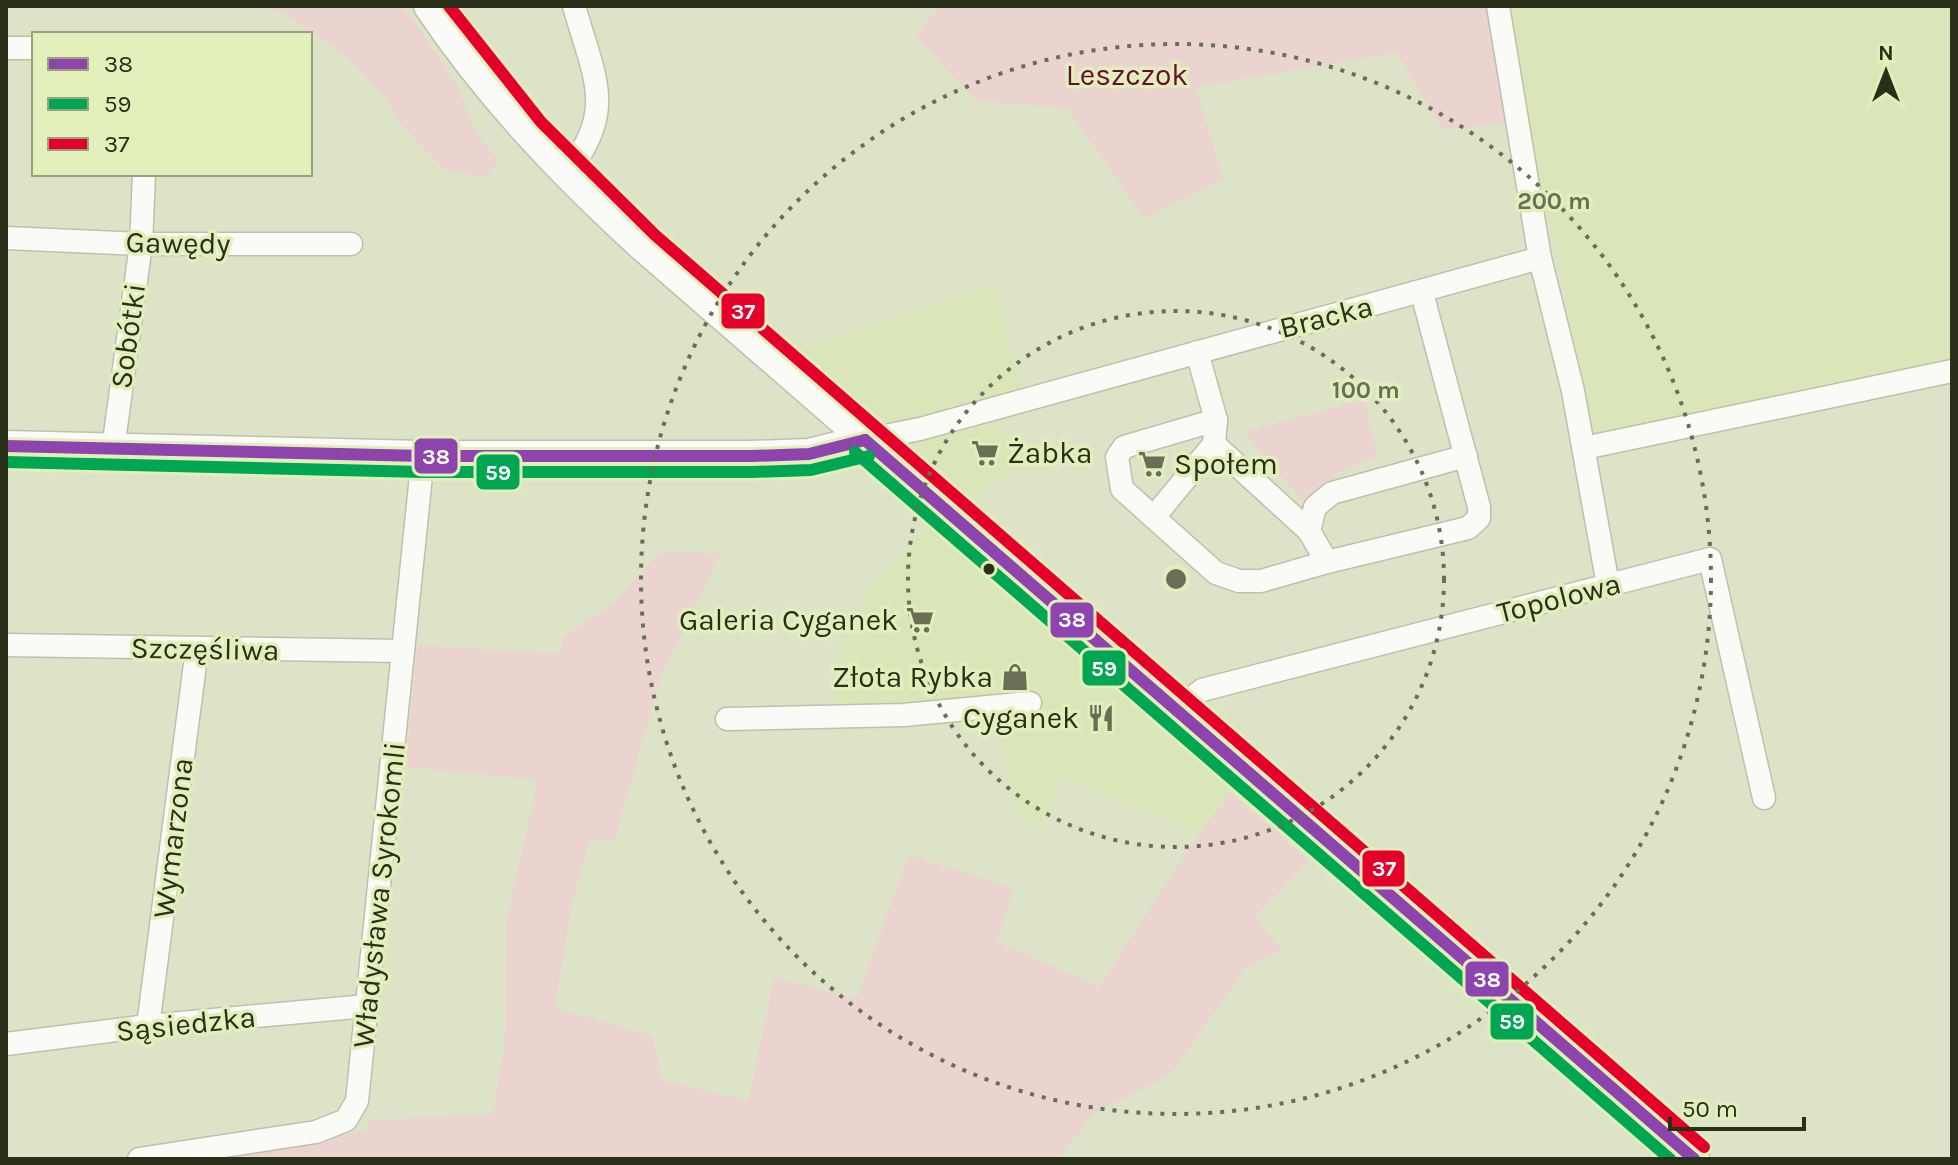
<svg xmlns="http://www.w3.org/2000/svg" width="1958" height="1165" font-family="Karla,sans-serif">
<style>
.built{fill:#dbe6b8}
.green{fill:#ebd4cf}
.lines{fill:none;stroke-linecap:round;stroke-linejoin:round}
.street-casing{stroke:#bdc1ac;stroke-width:25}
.secondary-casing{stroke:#bdc1ac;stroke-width:33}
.street{stroke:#fafbf7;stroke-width:22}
.secondary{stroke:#fafbf7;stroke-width:30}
.bus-1-casing{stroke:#e3efbb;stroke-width:18}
.bus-2-casing{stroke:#e3efbb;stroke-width:18}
.bus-3-casing{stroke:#e3efbb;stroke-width:18}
.bus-1{stroke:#8e44ad;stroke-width:12}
.bus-2{stroke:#00a651;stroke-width:12}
.bus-3{stroke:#e4002b;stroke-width:12}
.ring{fill:none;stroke:#696e57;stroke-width:4;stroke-dasharray:4 8}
.bus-dot{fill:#2a2f1a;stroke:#e3efbb;stroke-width:3}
.labels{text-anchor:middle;stroke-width:7;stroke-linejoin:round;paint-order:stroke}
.park-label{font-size:30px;fill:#670c37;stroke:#e3efbb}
.street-label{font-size:30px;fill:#2a2f1a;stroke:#e3efbb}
.poi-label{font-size:30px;fill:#2a2f1a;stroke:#e3efbb;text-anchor:end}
.centre{fill:#696e57;stroke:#e3efbb;stroke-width:4}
.ring-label{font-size:24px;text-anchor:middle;font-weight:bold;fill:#696e57;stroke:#e3efbb;stroke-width:7;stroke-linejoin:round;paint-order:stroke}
.line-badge{stroke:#e3efbb;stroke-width:3}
.badge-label{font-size:22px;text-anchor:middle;font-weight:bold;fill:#fff}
</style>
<rect width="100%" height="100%" fill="#dde3c7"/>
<g class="built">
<polygon points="1509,6 1952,6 1952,366 1597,441 1587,436 1558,247 1529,169"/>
<polygon points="993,286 1022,390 997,397 1014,469 971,499 912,443 802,351"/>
<polygon points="927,525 1235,785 1199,833 1064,777 1044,824 1022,820 1005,760 1007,722 831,731 845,629 868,590"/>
</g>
<g class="green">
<polygon points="252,6 400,6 415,22 457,85 474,129 498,160 488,178 444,170 400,123 386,98 346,56 283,12"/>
<polygon points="940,6 1509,6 1529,157 1512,158 1506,123 1443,130 1397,53 1195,87 1224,179 1144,218 1067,108 977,101 915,36"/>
<polygon points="1364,400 1378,457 1331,475 1334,481 1306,505 1244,432"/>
<polygon points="666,551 720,554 660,679 614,842 590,838 572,903 555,1008 653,1036 661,1080 748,1101 774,977 856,999 909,855 1013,889 997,942 1099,987 1199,833 1231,793 1309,861 1255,917 1282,950 1245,969 1170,1075 1093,1114 1059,1159 166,1159 369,1130 369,1120 492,1115 505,1043 506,923 538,780 406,767 417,645 561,654 563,637 614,603 657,555"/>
</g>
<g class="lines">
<g class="street-casing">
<g id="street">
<polyline points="6,48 34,48"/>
<path d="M565,175C618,111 594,78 574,6"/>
<polyline points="6,238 141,244 351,244"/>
<polyline points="1540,258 1573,391 1608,585"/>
<polyline points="1216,420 1124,447 1117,457 1122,489 1216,573 1239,581 1261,581 1327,562 1468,528 1479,518 1479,507 1422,293"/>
<polyline points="865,440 920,429 1540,258 1498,6"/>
<polyline points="1214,444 1309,531 1327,562"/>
<polyline points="1584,448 1952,371"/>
<polyline points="113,449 141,244 144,174"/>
<polyline points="1154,517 1214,444 1216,420 1197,352"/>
<polyline points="1309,531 1315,507 1332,493 1466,456"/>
<polyline points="6,645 403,651"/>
<polyline points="1177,710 1202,690 1710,559 1764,798"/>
<polyline points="727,719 904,715 1030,703"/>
<polyline points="148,1026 197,649"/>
<polyline points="6,1044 148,1026 367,1006"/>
<polyline points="139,1159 316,1132 346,1120 357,1101 423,456"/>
</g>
</g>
<g class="secondary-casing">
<g id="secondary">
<path d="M429,6C490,97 563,173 644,247L1694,1159"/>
<polyline points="6,446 423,456 752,456 809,454 865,440"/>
</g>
</g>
<use href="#street" class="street"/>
<use href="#secondary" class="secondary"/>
<g class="bus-1-casing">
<g id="bus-1">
<polyline points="865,440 1694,1159"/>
<polyline points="6,446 423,456 752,456 809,454 865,440"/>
</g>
</g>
<g class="bus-2-casing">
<g id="bus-2">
<polyline points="855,452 1670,1159"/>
<polyline points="6,462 423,472 752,472 811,470 869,456"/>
</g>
</g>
<g class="bus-3-casing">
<polyline id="bus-3" points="449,6 541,122 655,235 1704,1147"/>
</g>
<use href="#bus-1" class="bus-1"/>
<use href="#bus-2" class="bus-2"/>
<use href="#bus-3" class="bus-3"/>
</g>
<g class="ring">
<circle cx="1176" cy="579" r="268"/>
<circle cx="1176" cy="579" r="535"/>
</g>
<defs>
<g id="supermarket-bare" transform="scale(2.16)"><path d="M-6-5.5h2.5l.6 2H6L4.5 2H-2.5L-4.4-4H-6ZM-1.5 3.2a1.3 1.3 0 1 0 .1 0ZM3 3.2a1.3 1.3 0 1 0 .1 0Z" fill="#696e57" stroke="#e3efbb" stroke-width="2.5" paint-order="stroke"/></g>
<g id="shop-bare" transform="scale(2.16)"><path d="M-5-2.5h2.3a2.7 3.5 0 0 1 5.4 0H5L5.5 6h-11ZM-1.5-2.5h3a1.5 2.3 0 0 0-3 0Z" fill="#696e57" stroke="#e3efbb" stroke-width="2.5" paint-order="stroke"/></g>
<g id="restaurant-bare" transform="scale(2.16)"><path d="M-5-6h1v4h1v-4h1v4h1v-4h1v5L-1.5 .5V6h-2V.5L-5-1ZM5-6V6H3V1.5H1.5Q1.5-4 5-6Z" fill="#696e57" stroke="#e3efbb" stroke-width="2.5" paint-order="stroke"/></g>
</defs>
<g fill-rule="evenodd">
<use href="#supermarket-bare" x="985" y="453"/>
<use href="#supermarket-bare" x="1152" y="464"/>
<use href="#supermarket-bare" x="920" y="620"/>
<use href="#shop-bare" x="1015" y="677"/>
<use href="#restaurant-bare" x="1101" y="718"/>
</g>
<circle class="bus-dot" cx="989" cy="569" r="7"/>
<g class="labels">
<g class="park-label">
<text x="1127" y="85">Leszczok</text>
</g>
<g class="street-label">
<text transform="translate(178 243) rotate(1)" y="10">Gawędy</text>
<text transform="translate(1326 317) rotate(-14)" y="10">Bracka</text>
<text transform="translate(128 336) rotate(-82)" y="10">Sobótki</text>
<text transform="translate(1559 598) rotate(-14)" y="10">Topolowa</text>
<text transform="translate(205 649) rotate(1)" y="10">Szczęśliwa</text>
<text transform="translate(173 838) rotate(-83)" y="10">Wymarzona</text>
<text transform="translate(379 895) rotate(-84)" y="10">Władysława Syrokomli</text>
<text transform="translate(186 1024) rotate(-6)" y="10">Sąsiedzka</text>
</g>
<g class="poi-label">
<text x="1007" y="463" text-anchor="start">Żabka</text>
<text x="1174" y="474" text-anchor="start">Społem</text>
<text x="898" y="630">Galeria Cyganek</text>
<text x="993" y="687">Złota Rybka</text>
<text x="1079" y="728">Cyganek</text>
</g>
</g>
<circle cx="1176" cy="579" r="12" class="centre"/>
<g class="ring-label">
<text x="1554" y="209">200 m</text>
<text x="1366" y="398">100 m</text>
</g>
<g class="line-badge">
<rect x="720" y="292" width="46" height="38" rx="8" fill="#e4002b"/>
<rect x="413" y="437" width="46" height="38" rx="8" fill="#8e44ad"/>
<rect x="475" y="453" width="46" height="38" rx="8" fill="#00a651"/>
<rect x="1049" y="601" width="46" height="38" rx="8" fill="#8e44ad"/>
<rect x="1081" y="649" width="46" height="38" rx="8" fill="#00a651"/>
<rect x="1361" y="849" width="45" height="39" rx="8" fill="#e4002b"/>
<rect x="1464" y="960" width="46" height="38" rx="8" fill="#8e44ad"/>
<rect x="1489" y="1002" width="46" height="39" rx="8" fill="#00a651"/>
</g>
<g class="badge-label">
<text x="743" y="319">37</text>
<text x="436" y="464">38</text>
<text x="498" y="480">59</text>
<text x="1072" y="627">38</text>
<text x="1104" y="676">59</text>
<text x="1384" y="876">37</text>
<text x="1487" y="987">38</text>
<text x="1512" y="1029">59</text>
</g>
<rect width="1958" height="1165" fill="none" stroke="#2a2f1a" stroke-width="16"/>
<rect x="32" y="32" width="280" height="144" fill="#e3efbb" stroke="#99a27b" stroke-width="2"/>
<rect x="48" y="58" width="40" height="12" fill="#8e44ad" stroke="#99a27b" stroke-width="2"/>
<text x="104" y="72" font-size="24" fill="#2a2f1a">38</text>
<rect x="48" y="98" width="40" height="12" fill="#00a651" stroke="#99a27b" stroke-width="2"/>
<text x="104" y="112" font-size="24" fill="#2a2f1a">59</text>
<rect x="48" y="138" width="40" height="12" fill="#e4002b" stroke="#99a27b" stroke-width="2"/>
<text x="104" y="152" font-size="24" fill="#2a2f1a">37</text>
<g transform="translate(1886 72)" stroke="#e3efbb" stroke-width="6" paint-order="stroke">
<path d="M0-6L14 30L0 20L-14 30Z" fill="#2a2f1a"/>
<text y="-12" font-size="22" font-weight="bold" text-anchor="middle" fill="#2a2f1a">N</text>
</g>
<path d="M1670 1117v12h134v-12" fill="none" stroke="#2a2f1a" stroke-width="4"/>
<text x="1682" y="1117" font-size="24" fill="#2a2f1a" stroke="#e3efbb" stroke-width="6" paint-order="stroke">50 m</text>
</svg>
